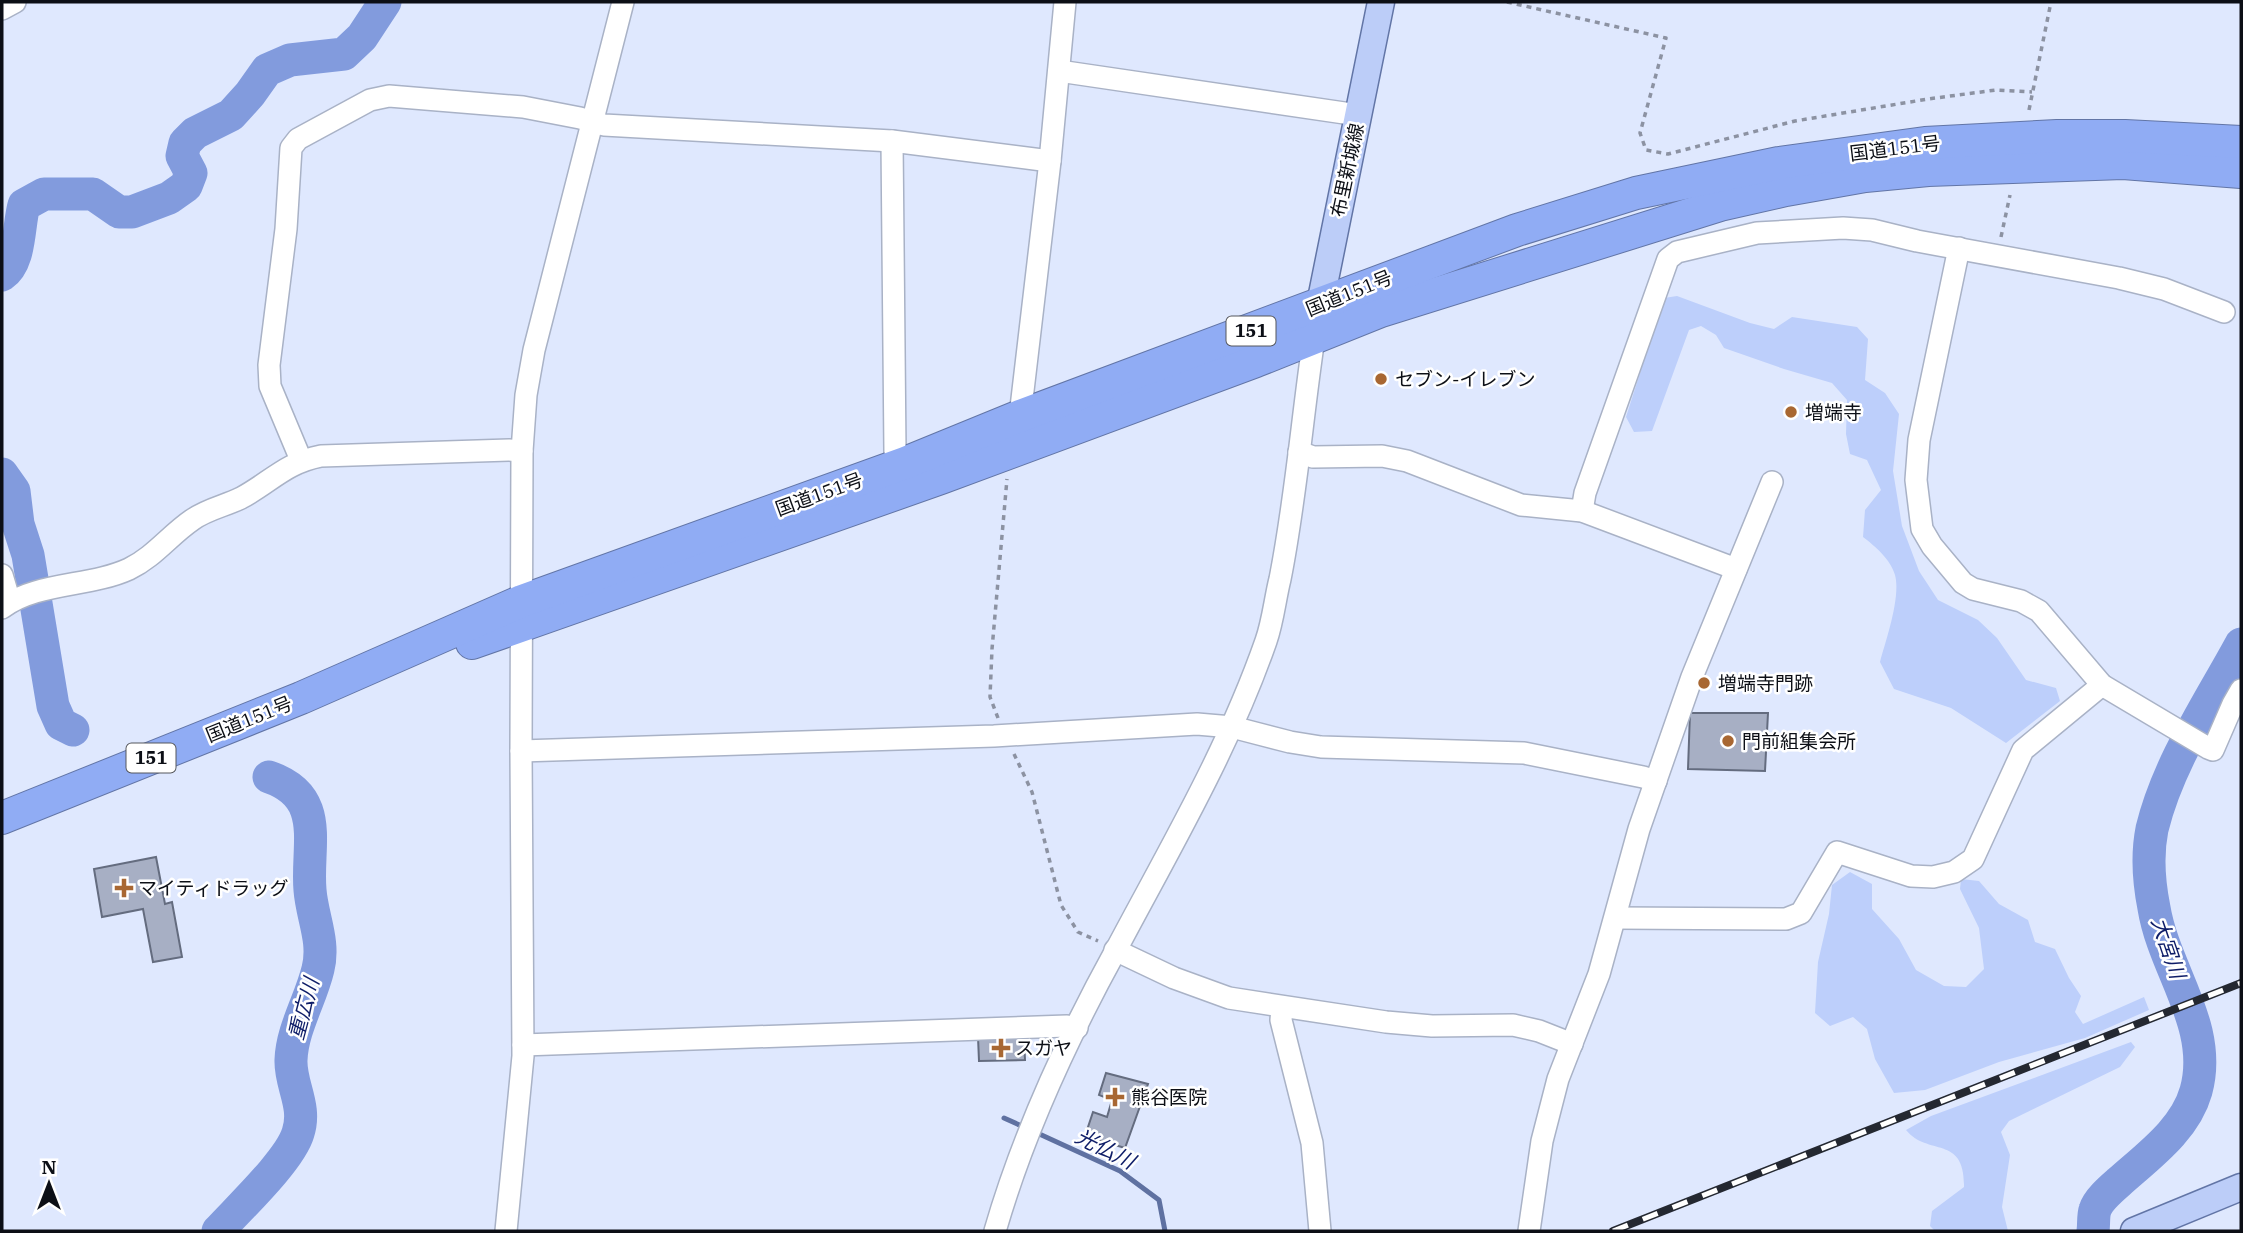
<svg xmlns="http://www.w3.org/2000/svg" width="2243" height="1233" font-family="'IBM Plex Serif','Noto Sans JP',serif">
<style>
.green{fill:#bdcffb}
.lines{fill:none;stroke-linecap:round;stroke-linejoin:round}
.stream{stroke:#5f71a1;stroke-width:5}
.river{stroke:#829bdd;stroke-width:33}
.building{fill:#a7afc4;stroke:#646c7f;stroke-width:2}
.minor-casing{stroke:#a9b2c6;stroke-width:24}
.major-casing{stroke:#6275a6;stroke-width:29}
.highway-casing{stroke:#6275a6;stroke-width:34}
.path{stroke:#8c92a2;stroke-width:3.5;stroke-dasharray:5 5;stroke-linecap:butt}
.minor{stroke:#fff;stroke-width:21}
.major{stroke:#bccdf8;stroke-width:26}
.highway{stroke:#90acf4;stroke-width:32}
.rail-casing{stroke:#242831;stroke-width:8}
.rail{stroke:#fff;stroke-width:5;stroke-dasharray:16;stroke-linecap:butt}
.poi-dot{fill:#a86732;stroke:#fff;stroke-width:2.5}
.labels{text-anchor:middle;stroke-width:5;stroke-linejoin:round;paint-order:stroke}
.shield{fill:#fff;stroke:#55575c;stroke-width:2}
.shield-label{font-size:18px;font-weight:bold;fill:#0c0f16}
.street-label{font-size:19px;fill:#0c0f16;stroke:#fff}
.poi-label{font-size:19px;fill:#0c0f16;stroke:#fff;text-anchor:start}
.water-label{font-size:21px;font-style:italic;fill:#0e1d68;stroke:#fff}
</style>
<rect width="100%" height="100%" fill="#dfe8fe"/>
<g class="green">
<path d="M1677,296L1750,323L1774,329L1792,317L1857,327L1868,339L1865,380L1885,393L1899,414L1893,471L1902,526L1919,571L1938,600L1978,620L1997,638L2026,680L2056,688L2060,701L2006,743L1951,708L1894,689L1880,662C1886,640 1901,597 1895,575C1891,560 1875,546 1863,537L1865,510L1881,490L1867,460L1850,454L1846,434L1847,400L1832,383L1784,369L1724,348L1716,335L1701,326L1689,330L1652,431L1634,432L1626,417L1664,298Z"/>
<polygon points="1850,872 1872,884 1872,909 1899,939 1916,970 1944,986 1966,987 1984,969 1979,928 1960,889 1961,879 1979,881 1999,904 2028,920 2035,942 2055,949 2069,978 2081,996 2075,1012 2083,1024 2144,997 2149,1010 2085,1038 1999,1062 1925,1090 1894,1093 1875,1059 1867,1029 1853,1017 1830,1026 1815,1013 1818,962 1829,914 1832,885"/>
<path d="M2131,1042L2135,1047L2120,1067L2009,1121L2001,1132L2010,1155L2002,1207L2008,1231H1935L1930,1226L1932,1211L1964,1187C1965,1134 1928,1157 1906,1130L1931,1116Z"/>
</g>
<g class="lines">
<g class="stream">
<polyline points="1004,1118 1026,1128"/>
<polyline points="1035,1132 1120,1171 1159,1200 1165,1231"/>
</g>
<g class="river">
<path d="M2,275C21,262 18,226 24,205L44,194H93L119,212H132L169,198L186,186L191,173L182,156L185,143L195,133L231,115L250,94L267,70L290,60L344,54L362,37L385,2"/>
<polyline points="2,474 14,491 18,524 28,555 53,706 61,724 73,730"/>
<path d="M218,1231C239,1208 290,1160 298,1133C307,1106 290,1085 291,1060C292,1029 311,999 318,969C325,941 312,917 310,890C306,845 327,797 269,777"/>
<path d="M2093,1231C2094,1225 2093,1216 2095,1210C2098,1200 2111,1189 2119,1182C2148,1156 2185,1130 2196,1091C2214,1026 2164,970 2154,908C2149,883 2147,854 2152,829C2168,763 2209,703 2241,644"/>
</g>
</g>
<g class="building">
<polygon points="1690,713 1768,713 1765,771 1688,769"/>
<polygon points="156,857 165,904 172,902 182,957 153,962 143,909 102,917 94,869"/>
<polygon points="1024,1036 1025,1060 979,1061 978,1037"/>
<polygon points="1106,1073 1148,1084 1125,1148 1085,1136 1093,1112 1107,1117 1112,1100 1099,1095"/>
</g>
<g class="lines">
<g class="minor-casing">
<g id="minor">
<polyline points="2,9 15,2"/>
<polyline points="1059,71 1358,115"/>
<polyline points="892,141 895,452 905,463"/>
<polyline points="1959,248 1919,440 1916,480 1922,529 1932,546 1963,583 1973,589 2021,601 2039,611 2102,685 2208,748 2213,750 2233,704 2241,690"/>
<polyline points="1020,416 1050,161 1065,2"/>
<polyline points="1299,452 1313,457 1382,456 1407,461 1521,505 1582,511 1736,569"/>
<polyline points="301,460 270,386 269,365 286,229 291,148 298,139 370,100 389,96 523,107 580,118 604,125 892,141 1050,161"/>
<polyline points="1582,511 1585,493 1668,259 1677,252 1757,233 1843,228 1872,230 1917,241 2119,278 2164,289 2224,312"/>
<polyline points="2,575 10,602"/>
<path d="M2,608C36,582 90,587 129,569C154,557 170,535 192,520C207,509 225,506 241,498C271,482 285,463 321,456L509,450L522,451"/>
<polyline points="521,751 994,736 1197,724 1232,727 1290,742 1321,747 1524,753 1643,777 1656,781"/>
<polyline points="1616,918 1786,919 1801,913 1837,852 1911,876 1933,877 1954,872 1973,859 2023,750 2102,685"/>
<polyline points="1115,950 1174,978 1229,998 1386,1022 1432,1026 1513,1025 1539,1031 1572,1044"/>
<polyline points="1282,1008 1281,1020 1312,1143 1320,1231"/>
<polyline points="523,1045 1067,1026 1077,1028"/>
<polyline points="506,1231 523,1056 521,751 522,451 526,395 534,350 623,2"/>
<path d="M995,1231C1023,1134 1067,1039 1116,950C1170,848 1228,750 1266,641C1273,621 1275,599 1280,579C1296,499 1302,418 1314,338"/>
<polyline points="1529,1231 1542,1141 1558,1079 1599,974 1639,829 1692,677 1772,482"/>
</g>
</g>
<g class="major-casing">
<g id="major">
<polyline points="1317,319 1381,2"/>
<polyline points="2134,1231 2241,1187"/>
</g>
</g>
<g class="highway-casing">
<g id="highway">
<polyline points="472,643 941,478 1256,361 1381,311 1720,205 1786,190 1865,176 1928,170 2123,163 2241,172"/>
<polyline points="2,818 301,698 522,601 905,463 1020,416 1517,230 1636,193 1779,163 1925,143 2057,136 2125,136 2241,142"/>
</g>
</g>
<g class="path">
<polyline points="1507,2 1666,38 1640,133 1646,150 1668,154 1795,121 1928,99 1996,90 2032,92"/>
<polyline points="2029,110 2051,2"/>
<polyline points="2001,237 2010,195"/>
<polyline points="998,718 990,697 992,649 1007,479"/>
<polyline points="1014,754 1032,792 1061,905 1078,932 1098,941"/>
</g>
<use href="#minor" class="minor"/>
<use href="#major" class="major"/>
<use href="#highway" class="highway"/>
<g class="rail-casing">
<polyline id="rail" points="1613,1231 2241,983"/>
</g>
<use href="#rail" class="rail"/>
</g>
<g class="poi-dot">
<circle cx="1381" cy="379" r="7"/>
<circle cx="1791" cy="412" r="7"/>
<circle cx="1704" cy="683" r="7"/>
<circle cx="1728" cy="741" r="7"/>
<path d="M120.5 877.5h7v7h7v7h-7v7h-7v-7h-7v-7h7z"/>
<path d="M997.5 1037.5h7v7h7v7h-7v7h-7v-7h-7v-7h7z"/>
<path d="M1111.5 1086.5h7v7h7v7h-7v7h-7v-7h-7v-7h7z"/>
</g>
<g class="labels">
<g class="shield">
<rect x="1226.5" y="316.5" width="49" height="29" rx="5"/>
<rect x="126.5" y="743.5" width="49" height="29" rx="5"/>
</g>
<g class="shield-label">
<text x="1251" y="337">151</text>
<text x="151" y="764">151</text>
</g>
<g class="street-label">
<text transform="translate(1895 148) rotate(-7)" y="7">国道151号</text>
<text transform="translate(1347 170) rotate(-78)" y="7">布里新城線</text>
<text transform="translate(1349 293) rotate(-22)" y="7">国道151号</text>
<text transform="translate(819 494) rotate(-20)" y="7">国道151号</text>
<text transform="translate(249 719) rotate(-22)" y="7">国道151号</text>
</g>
<g class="poi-label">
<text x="1395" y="386">セブン-イレブン</text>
<text x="1805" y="419">増端寺</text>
<text x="1718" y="690">増端寺門跡</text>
<text x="1742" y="748">門前組集会所</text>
<text x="138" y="895">マイティドラッグ</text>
<text x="1015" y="1055">スガヤ</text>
<text x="1131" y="1104">熊谷医院</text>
</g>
<g class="water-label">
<text transform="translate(2168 948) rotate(71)" y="7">大宮川</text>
<text transform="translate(304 1009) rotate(-75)" y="7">重広川</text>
<text transform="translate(1105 1149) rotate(27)" y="7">光仏川</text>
</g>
</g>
<rect width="2243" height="1233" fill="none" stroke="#0c0f16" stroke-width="7"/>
<g transform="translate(49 1184)" stroke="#ffffff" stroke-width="5" paint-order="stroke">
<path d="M0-5L12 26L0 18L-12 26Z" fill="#0c0f16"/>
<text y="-10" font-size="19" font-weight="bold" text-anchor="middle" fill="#0c0f16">N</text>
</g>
</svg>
